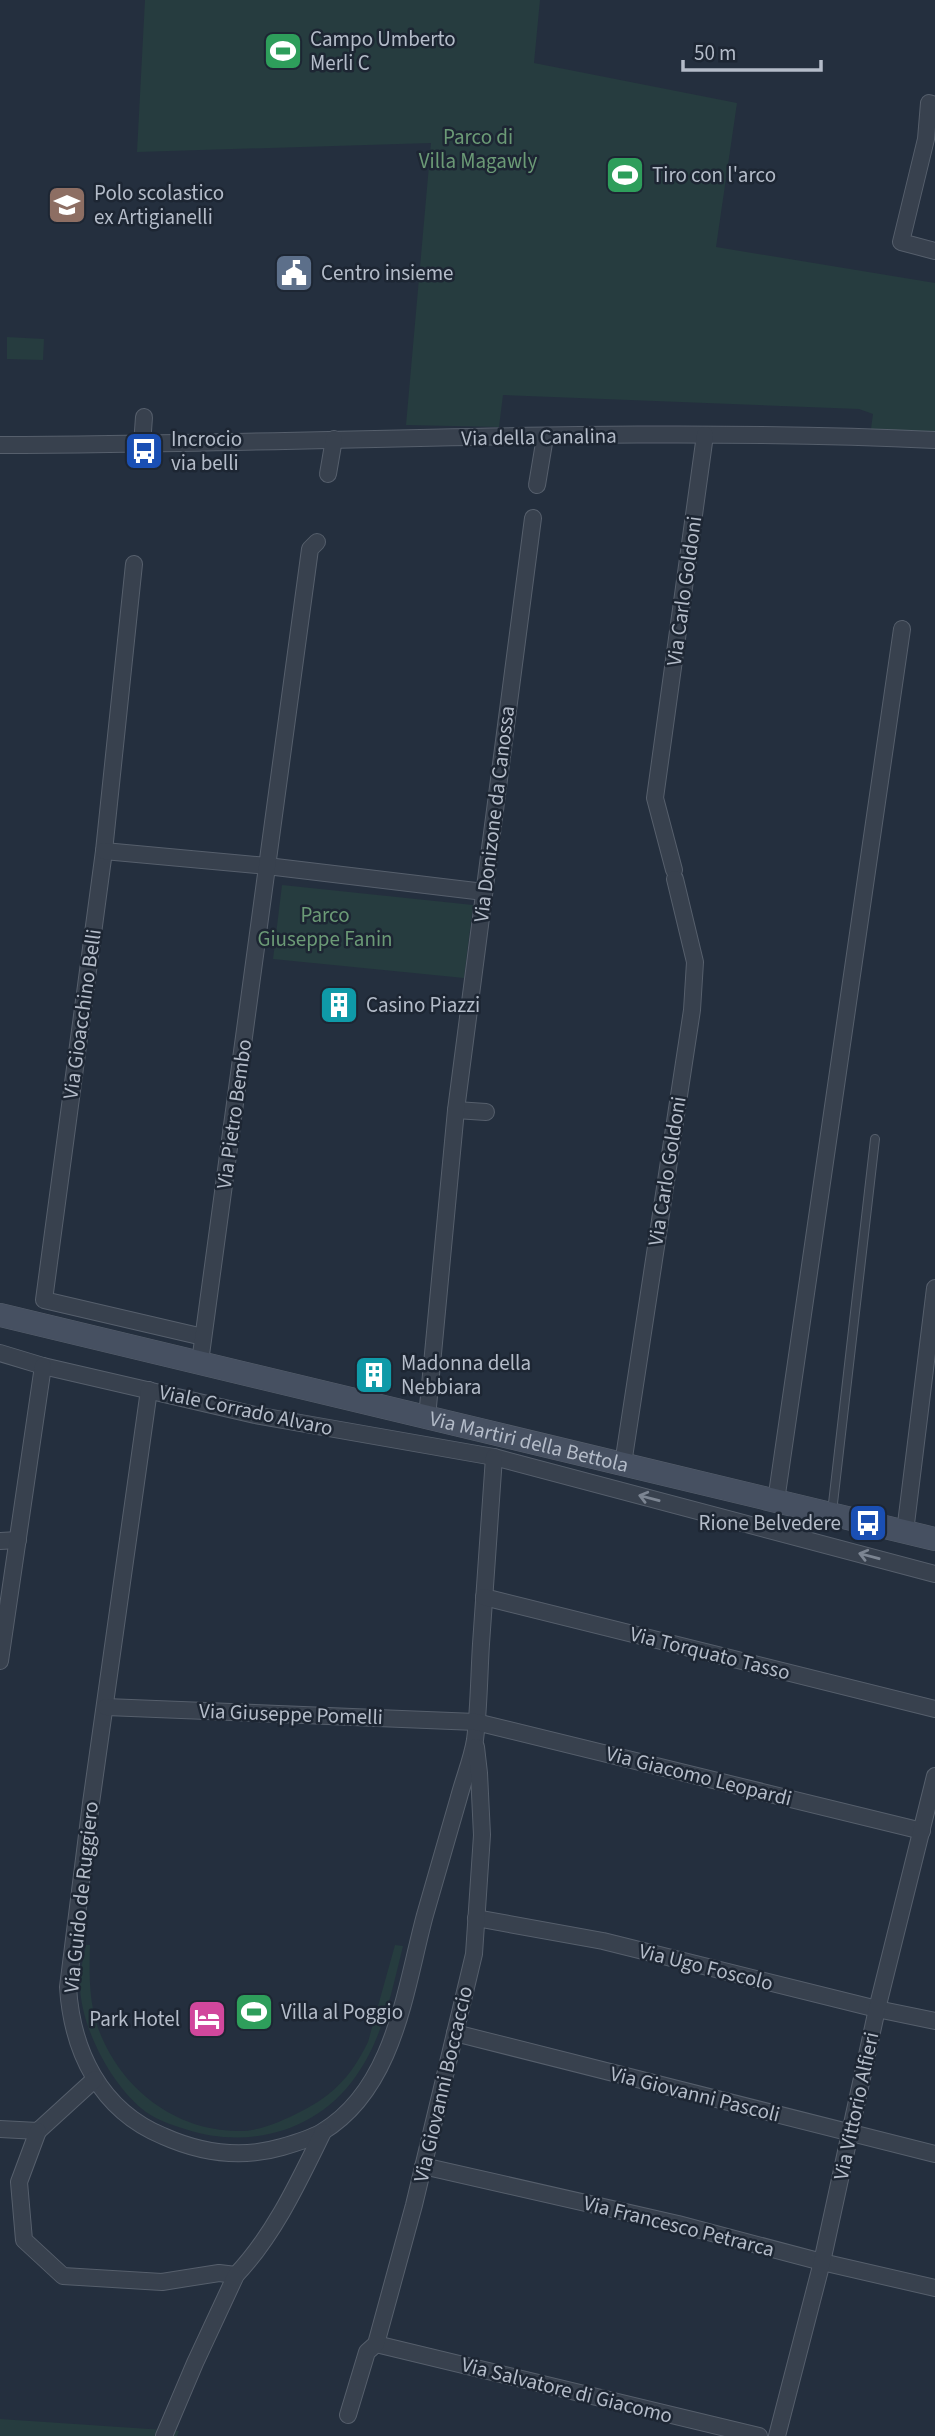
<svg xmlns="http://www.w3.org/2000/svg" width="935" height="2436" font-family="'Source Sans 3',sans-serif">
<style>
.green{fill:#263c3f}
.water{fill:#394c67}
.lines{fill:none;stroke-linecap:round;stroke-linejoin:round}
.lane-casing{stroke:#565f6c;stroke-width:10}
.street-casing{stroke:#565f6c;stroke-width:18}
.secondary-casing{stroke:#565f6c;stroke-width:24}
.lane{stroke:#38414e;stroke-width:8}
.street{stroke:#38414e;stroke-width:16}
.secondary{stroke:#465061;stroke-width:23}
.oneway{stroke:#7c8592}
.labels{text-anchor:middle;stroke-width:5;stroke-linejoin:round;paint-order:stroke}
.poi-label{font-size:21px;fill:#b4bcc9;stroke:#1d2633;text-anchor:start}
.park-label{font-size:21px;fill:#6b9a76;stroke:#1d2633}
.street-label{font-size:21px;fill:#b4bcc9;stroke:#1d2633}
</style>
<rect width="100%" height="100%" fill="#242f3e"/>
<g class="green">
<polygon points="145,0 540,0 534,63 737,103 716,247 935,283 935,440 870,436 873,414 859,409 503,395 499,427 406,425 431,143 137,152"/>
<polygon points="7,337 44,339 43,360 7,359"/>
<polygon points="282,885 473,905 464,978 273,959"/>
<path d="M86,1945H90C89,1971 89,2000 97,2025C118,2086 172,2130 237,2131C256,2132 277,2123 294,2115C330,2098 350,2079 368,2042L395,1945L403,1946C392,1990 383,2038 356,2076C317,2132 248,2150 185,2129C172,2125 157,2120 146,2112C111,2086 77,2022 80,1977C81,1966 84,1956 86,1945Z"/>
<polygon points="0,2419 179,2431 177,2436 0,2436"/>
</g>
<path class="water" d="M257,1995L264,2001L265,2026L258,2030C246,2024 241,2009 247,1998Z"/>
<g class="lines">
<g class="lane-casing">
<polyline id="lane" points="832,1512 875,1139"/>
</g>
<g class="street-casing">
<g id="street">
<polyline points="935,105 929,103 926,139 901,242 935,251"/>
<path d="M0,445C311,445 624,425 935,440"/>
<polyline points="142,445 144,417"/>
<polyline points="328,474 334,439"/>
<polyline points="537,485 545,437"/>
<polyline points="134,564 104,851 44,1300 203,1337"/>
<polyline points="104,851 267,866 484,892"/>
<polyline points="674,870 655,798 705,435"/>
<polyline points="456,1110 486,1112"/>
<polyline points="0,1353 43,1366 255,1415 494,1457 935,1574"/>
<polyline points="200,1362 310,549 317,542"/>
<path d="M149,1390L91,1803L68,1987C72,2051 100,2110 163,2136C201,2153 241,2159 282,2147C296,2143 310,2139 322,2132C395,2088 405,1989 425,1915C436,1876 448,1836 459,1797C464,1778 472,1759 475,1740C479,1708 479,1676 481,1644C485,1581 490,1519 494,1457"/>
<polyline points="427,1417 456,1110 533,518"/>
<polyline points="623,1464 692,1010 695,962 675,879"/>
<polyline points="776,1501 902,629"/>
<polyline points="905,1532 935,1288"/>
<polyline points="0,1541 18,1540"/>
<polyline points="484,1597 935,1709"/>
<polyline points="0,1661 43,1366"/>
<polyline points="106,1707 476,1722 922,1831"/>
<polyline points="476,1918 603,1941 877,2009 935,2021"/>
<polyline points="455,2033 935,2154"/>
<polyline points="0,2129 38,2131 95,2079"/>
<polyline points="38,2131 19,2182 24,2240 63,2276 162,2282 219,2273 236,2275"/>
<polyline points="423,2166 678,2224 822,2262 935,2288"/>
<polyline points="376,2344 759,2436"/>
<polyline points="348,2415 367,2352 376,2344 414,2205 474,1954 482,1835 479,1773 476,1747"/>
<path d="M164,2436L195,2363L236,2275C274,2235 299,2181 323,2132"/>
<polyline points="777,2436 822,2262 877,2009 935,1776"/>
</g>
</g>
<g class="secondary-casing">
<g id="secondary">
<path id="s1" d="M0,1315L935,1539"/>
</g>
</g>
<use href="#lane" class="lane"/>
<use href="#street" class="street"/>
<use href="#secondary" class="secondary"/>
</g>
<defs><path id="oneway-shaft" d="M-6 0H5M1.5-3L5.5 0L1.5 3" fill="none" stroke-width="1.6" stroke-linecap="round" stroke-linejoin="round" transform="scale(1.75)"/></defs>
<g class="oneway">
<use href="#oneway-shaft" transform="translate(649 1498) rotate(-165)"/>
<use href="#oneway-shaft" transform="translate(869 1556) rotate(-165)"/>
</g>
<defs>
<g id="stadium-square" transform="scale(2.0125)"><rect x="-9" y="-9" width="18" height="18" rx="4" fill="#2e9e5b" stroke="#1d2633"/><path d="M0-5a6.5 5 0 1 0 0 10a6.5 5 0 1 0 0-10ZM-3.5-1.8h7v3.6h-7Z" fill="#fff"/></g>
<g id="school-square" transform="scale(2.0125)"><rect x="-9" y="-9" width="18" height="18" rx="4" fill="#8d6e63" stroke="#1d2633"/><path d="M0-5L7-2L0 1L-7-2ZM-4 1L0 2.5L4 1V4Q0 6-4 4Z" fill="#fff"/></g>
<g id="civic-square" transform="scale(2.0125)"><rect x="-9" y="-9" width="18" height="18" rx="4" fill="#5c6f8a" stroke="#1d2633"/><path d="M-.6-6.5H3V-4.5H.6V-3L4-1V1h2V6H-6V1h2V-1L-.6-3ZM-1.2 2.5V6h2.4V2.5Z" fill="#fff"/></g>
<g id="bus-square" transform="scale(2.0125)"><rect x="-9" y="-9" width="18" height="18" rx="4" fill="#1a4fb4" stroke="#1d2633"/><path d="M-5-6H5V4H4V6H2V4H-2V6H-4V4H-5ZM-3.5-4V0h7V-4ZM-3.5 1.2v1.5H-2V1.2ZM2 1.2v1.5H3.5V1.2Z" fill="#fff"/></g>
<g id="building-square" transform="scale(2.0125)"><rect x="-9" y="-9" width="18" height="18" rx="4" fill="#0f9aa8" stroke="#1d2633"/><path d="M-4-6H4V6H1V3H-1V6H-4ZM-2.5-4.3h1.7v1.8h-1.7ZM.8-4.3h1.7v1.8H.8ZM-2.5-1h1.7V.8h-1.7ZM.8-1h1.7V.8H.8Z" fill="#fff"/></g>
<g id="hotel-square" transform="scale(2.0125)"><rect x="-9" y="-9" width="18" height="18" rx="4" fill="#d1479c" stroke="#1d2633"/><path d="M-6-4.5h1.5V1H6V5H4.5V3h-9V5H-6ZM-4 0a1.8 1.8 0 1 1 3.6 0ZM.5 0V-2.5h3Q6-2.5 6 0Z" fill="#fff"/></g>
</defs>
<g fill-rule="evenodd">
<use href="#stadium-square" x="283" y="51"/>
<use href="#stadium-square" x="625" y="175"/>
<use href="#school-square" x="67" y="205"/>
<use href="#civic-square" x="294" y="273"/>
<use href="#bus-square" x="144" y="451"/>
<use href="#building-square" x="339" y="1005"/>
<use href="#building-square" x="374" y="1375"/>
<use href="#bus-square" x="868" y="1523"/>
<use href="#stadium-square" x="254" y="2012"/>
<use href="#hotel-square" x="207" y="2019"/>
</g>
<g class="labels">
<g class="poi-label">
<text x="310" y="46">Campo Umberto<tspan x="310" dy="24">Merli C</tspan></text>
<text x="652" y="182">Tiro con l'arco</text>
<text x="94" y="200">Polo scolastico<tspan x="94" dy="24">ex Artigianelli</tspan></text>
<text x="321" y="280">Centro insieme</text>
<text x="171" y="446">Incrocio<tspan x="171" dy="24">via belli</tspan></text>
<text x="366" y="1012">Casino Piazzi</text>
<text x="401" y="1370">Madonna della<tspan x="401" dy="24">Nebbiara</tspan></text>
<text x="841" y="1530" text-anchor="end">Rione Belvedere</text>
<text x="281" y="2019">Villa al Poggio</text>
<text x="180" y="2026" text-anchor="end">Park Hotel</text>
</g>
<g class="park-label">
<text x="478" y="144">Parco di<tspan x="478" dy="24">Villa Magawly</tspan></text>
<text x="325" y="922">Parco<tspan x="325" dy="24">Giuseppe Fanin</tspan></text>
</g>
<g class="street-label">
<text transform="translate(539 437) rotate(-1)" y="7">Via della Canalina</text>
<text transform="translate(684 591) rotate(-82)" y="7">Via Carlo Goldoni</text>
<text transform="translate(494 814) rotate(-83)" y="7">Via Donizone da Canossa</text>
<text transform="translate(82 1014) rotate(-82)" y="7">Via Gioacchino Belli</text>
<text transform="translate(234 1114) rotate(-82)" y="7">Via Pietro Bembo</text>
<text transform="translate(667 1171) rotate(-81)" y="7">Via Carlo Goldoni</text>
<text transform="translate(246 1410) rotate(12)" y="7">Viale Corrado Alvaro</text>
<text dy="7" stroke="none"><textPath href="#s1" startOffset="544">Via Martiri della Bettola</textPath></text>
<text transform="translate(710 1653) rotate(14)" y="7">Via Torquato Tasso</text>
<text transform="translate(291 1714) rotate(2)" y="7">Via Giuseppe Pomelli</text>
<text transform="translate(699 1776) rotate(14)" y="7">Via Giacomo Leopardi</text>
<text transform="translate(81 1897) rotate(-84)" y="7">Via Guido de Ruggiero</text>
<text transform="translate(706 1967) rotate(14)" y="7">Via Ugo Foscolo</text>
<text transform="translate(443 2084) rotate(-77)" y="7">Via Giovanni Boccaccio</text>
<text transform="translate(695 2094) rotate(14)" y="7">Via Giovanni Pascoli</text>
<text transform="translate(856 2106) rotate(-78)" y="7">Via Vittorio Alfieri</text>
<text transform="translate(679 2226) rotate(14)" y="7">Via Francesco Petrarca</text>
<text transform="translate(567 2390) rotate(14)" y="7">Via Salvatore di Giacomo</text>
</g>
</g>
<path d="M683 60v10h138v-10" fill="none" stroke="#b4bcc9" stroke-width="3.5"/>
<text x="694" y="60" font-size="21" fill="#b4bcc9" stroke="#1d2633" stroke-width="5" paint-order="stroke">50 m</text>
</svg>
